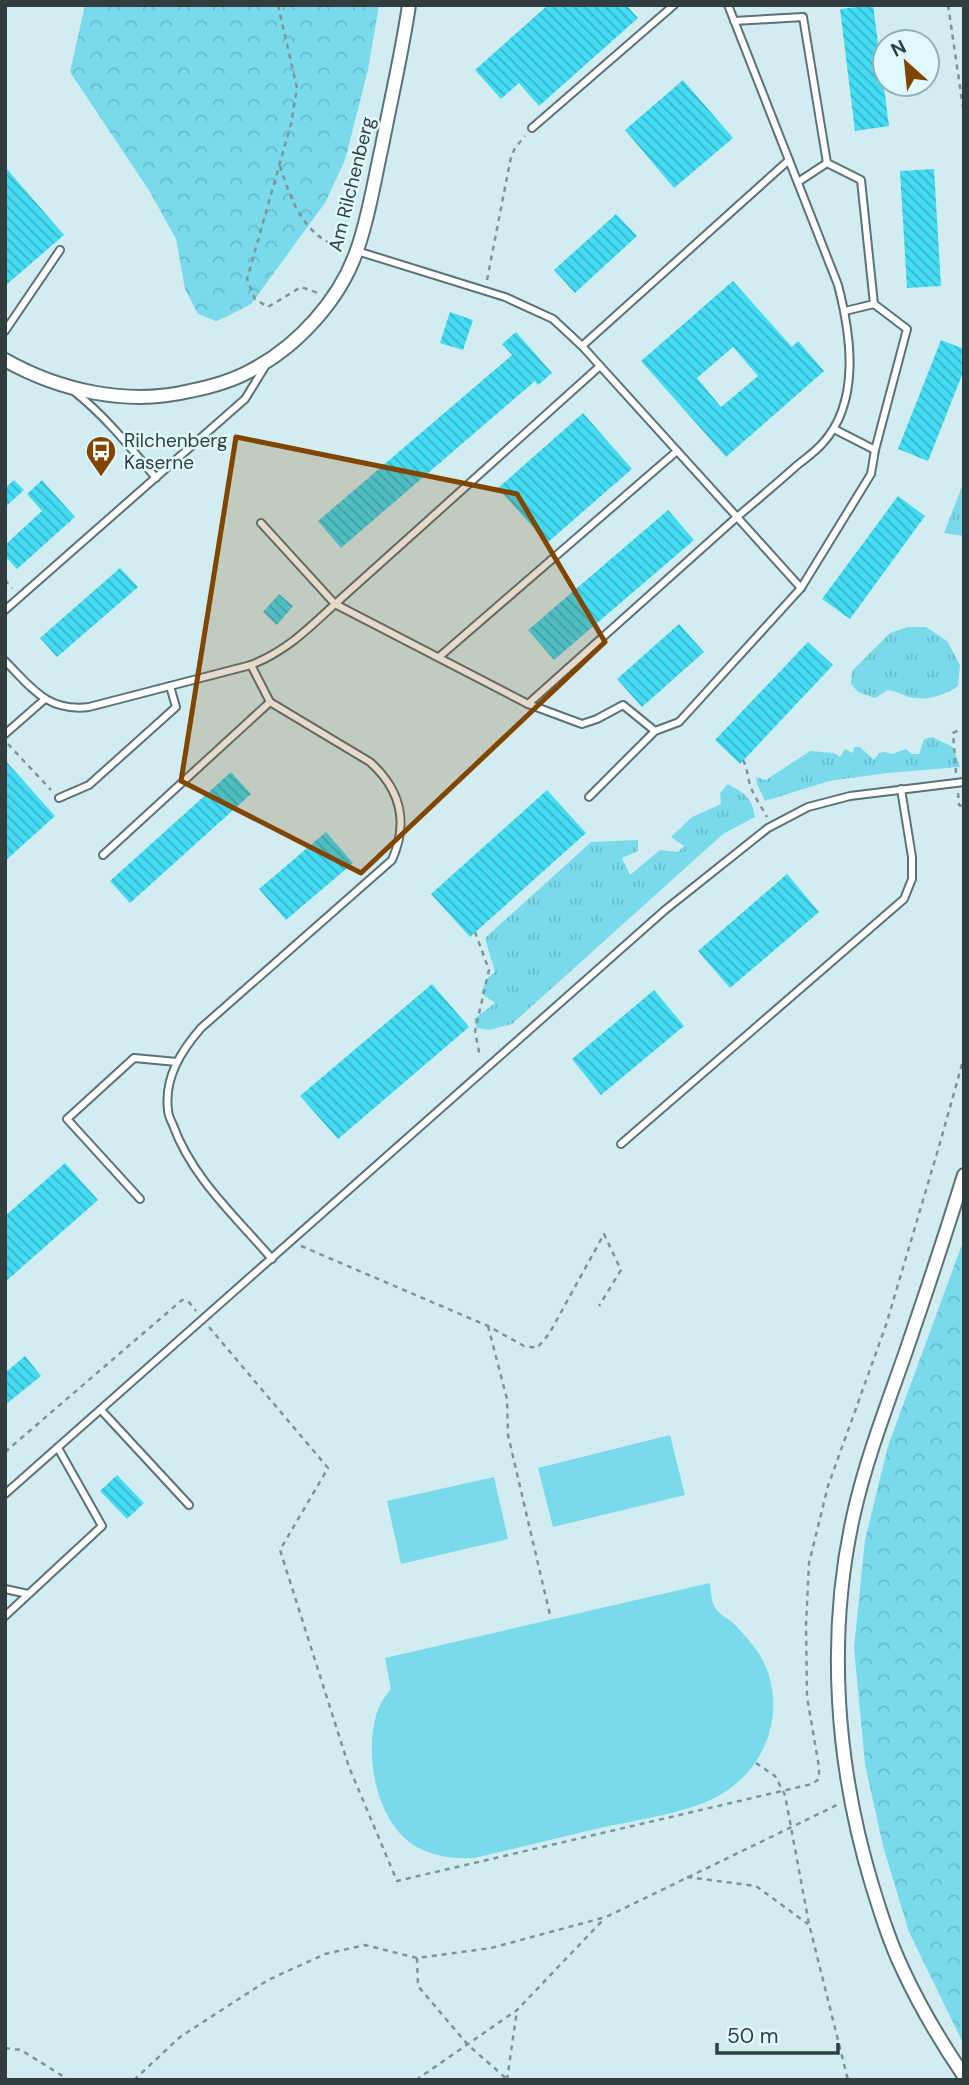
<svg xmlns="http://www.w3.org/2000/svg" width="969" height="2085" font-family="'DM Sans',sans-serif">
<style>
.grass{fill:url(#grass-tufts)}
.forest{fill:url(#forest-crowns)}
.park{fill:#78daea}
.building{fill:url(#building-back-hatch);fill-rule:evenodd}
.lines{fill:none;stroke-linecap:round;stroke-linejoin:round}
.service-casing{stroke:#5b7276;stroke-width:10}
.minor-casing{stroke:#5b7276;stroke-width:16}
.path{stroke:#809396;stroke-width:2.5;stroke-dasharray:5 5;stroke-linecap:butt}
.service{stroke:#fff;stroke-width:6}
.minor{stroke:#fff;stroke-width:12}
.marked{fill:#824500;fill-opacity:0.2;stroke:#824500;stroke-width:5;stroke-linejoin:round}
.labels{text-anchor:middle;stroke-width:5;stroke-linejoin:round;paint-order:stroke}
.street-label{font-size:19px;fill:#323d3f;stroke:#dffaff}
.poi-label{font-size:19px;fill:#323d3f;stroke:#dffaff;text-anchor:start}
</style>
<defs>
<pattern id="grass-tufts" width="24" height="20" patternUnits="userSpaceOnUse" patternTransform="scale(1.75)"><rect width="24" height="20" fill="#78daea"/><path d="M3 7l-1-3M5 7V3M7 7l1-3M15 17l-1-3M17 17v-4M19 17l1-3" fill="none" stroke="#68bcca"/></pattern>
<pattern id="forest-crowns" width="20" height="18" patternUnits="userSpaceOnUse" patternTransform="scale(1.75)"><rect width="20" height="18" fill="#78daea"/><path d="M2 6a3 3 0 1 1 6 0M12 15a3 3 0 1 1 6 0" fill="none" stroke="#68bcca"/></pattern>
<pattern id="building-back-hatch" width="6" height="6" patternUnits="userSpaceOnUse" patternTransform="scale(1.75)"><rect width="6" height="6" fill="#43dcf3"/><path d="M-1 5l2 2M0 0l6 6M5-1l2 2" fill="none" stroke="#39b4c6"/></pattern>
</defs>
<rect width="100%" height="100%" fill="#d2edf1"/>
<g class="grass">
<polygon points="964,481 964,536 944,533"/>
<path d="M908,627H926L947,641L960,665L958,686C944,695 931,700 915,698C908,698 897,691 888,690L875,698L858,692L851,684L852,671L890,633Z"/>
<polygon points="932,737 953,747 960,767 887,773 829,781 765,801 757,784 756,777 766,780 810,751 834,753 840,757 845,749 853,753 854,747 860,747 874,760 879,753 885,752 892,754 906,749 912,754 919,754 924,739"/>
<path d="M728,784C745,794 752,797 755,817L723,834L512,1024L489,1030L477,1028L474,1019L495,1003L481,993L487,979L495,972L485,938L591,842L638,840V851L622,858L630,875L660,850L678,852L684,846L671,837L692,817L721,804L720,793Z"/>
</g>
<g class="forest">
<polygon points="85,5 379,5 368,70 345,160 325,203 251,304 228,316 216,321 198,314 185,289 176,239 150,192 70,72"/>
<polygon points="964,1239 964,2045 909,1932 883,1846 865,1764 854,1648 865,1540 888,1446"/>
</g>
<g class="park">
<polygon points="670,1435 685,1495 553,1527 538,1468"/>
<polygon points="494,1477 508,1539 401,1564 387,1501"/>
<path d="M710,1583C711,1590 711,1603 716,1609C719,1614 727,1618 732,1622C749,1639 764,1656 770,1679C784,1735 751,1787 698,1805C671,1815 633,1821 604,1827C561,1837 518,1848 474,1858C454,1859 435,1857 417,1847C375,1824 362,1748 379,1707C382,1700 387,1694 391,1689L385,1658Z"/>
</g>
<g class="building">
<polygon points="548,5 626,5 638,18 539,106 519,83 501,99 475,70"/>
<polygon points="873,5 889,126 855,131 840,9"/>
<polygon points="683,80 733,138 674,188 625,130"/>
<polygon points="5,167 64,235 5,286"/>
<polygon points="934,169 941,286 907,288 900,171"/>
<polygon points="616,214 637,236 575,293 554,270"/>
<path d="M733,281L792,347L798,341L824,371L726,457L641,361ZM733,347L758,376L721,407L697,378Z"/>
<polygon points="450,312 473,320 463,350 440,343"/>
<polygon points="516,332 552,373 538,385 535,381 341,548 318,521 512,355 502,344"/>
<polygon points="941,340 964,349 964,370 928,461 898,449"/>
<polygon points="583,413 632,469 547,543 498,488"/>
<polygon points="14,480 24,490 5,507 5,488"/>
<polygon points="42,480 75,517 17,569 5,556 5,545 42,511 27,494"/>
<polygon points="898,496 925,516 850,619 822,599"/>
<polygon points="668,510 694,540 554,660 528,630"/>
<polygon points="120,568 138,587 57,657 40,638"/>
<polygon points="279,594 293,606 277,625 263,612"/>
<polygon points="679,624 704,652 642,707 617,679"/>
<polygon points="808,642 833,665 740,764 715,740"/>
<polygon points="5,760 55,816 5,861"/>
<polygon points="231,772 251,794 130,903 110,881"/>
<polygon points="547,790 586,833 470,937 431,894"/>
<polygon points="326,832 353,863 286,920 259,889"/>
<polygon points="787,874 819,912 730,988 698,951"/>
<polygon points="432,984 469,1027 338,1139 300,1096"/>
<polygon points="654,990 684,1026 601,1095 572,1059"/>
<polygon points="65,1163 98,1200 5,1282 5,1216"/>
<polygon points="25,1356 41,1376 5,1405 5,1373"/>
<polygon points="117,1475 144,1503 127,1519 100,1491"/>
</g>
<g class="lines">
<g class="service-casing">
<g id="service">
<path d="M728,5L838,285C851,335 861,402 822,444C814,453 803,460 794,468C775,485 756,501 737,517L801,588"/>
<polyline points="532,128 674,5"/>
<polyline points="798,182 827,163"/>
<polyline points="845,311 874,304"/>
<polyline points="5,331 60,250"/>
<polyline points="582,346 789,160"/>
<path d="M75,392C106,417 130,447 156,478"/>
<polyline points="834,429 875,450"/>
<polyline points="261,523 335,604 600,366"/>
<polyline points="5,610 245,399 266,365"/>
<polyline points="439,657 677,451"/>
<path d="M5,661C32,688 47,712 89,707L251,665C286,651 307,630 335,604L528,704L737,517L582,346L553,319L505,297L357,251"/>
<path d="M251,665L270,702L370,762C400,789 409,822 392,860L201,1028C181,1051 164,1078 168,1110C168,1115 171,1121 173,1125C192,1178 236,1217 272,1259"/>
<polyline points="528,704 582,724 597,719 623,705 655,731 589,797"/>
<polyline points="655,731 679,722 801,588 871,474 875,450 907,329 874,304 861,180 827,163 803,17 734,21"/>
<polyline points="5,734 45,699"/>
<polyline points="59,798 89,785 176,707 170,686"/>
<polyline points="103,855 270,702"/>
<polyline points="621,1144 904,899 912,879 912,857 901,789"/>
<polyline points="140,1199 67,1119 134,1058 177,1062"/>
<polyline points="101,1410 189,1505"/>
<polyline points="5,1494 665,910 768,828 808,807 850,796 964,782"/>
<polyline points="5,1589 28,1594"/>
<polyline points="5,1616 102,1526 58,1448"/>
</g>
</g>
<g class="minor-casing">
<g id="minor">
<path d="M5,360C60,391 128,406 190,391C210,387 232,381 250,371C297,347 340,300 357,250C369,217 374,181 382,146C391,99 402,53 409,5"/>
<path d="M964,1175C945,1236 925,1296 904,1357C886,1408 866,1460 854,1513C826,1636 836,1766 872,1885C881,1914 890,1943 903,1970C920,2007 941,2042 964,2076"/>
</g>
</g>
<g class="path">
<polyline points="278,5 297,88 291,124 247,279 255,299 268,307 301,287 318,293"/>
<polyline points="948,5 964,114"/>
<path d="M280,166C291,200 304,238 343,248"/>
<polyline points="487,280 511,157 515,148 525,136"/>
<polyline points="5,580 12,588"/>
<polyline points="8,744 51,790"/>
<path d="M743,760C747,768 747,773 749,781C752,794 761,806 767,817"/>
<polyline points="956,773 953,733 964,728"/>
<polyline points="958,793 959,805 964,807"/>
<polyline points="475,932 489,970 475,1031 480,1057"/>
<polyline points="301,1246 488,1326 524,1346 537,1348 549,1334 604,1234 621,1270 599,1306"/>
<polyline points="488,1326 507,1399 508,1435 550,1615"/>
<polyline points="209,1327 328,1468 280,1550 349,1767 397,1881 812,1784 819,1779 819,1767 807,1697 806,1625 809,1563 828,1486 886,1325 940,1143 964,1057"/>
<polyline points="5,1452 182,1300 188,1301 196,1311"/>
<polyline points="756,1763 775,1776 785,1795 809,1924 848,2080"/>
<polyline points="687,1877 756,1886 808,1924"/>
<polyline points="417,1958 418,1986 468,2045 508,2080"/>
<polyline points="5,2048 21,2050 69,2080"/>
<polyline points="134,2080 180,2037 268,1980 325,1954 365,1945 417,1958 491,1948 606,1917 837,1805"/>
<polyline points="416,2080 517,2010 604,1919"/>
<polyline points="507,2080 517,2010"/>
</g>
<use href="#service" class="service"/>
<use href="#minor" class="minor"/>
</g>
<path class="marked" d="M236,437L517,494L605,642L361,873L181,781Z"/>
<defs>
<g id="bus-pin" transform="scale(1.575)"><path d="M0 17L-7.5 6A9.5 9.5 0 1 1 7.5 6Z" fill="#824500" stroke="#dffaff"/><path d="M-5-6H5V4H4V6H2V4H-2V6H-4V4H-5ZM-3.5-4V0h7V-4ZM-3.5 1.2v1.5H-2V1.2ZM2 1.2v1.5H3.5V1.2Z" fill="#fff"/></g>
</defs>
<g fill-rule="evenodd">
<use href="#bus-pin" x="101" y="451"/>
</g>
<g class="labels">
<g class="street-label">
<text transform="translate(351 184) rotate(-76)" y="7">Am Rilchenberg</text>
</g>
<g class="poi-label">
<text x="124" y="447">Rilchenberg<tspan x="124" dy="22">Kaserne</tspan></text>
</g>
</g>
<rect width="969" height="2085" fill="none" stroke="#323d3f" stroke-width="14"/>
<g transform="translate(906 63) rotate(333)"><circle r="33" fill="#dffaff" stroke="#9aaeb2" stroke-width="2"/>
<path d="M0-5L12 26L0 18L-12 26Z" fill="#824500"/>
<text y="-10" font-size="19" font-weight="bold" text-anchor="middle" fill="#323d3f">N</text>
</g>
<path d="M717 2043v10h121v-10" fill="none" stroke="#323d3f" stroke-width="3.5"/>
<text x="727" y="2043" font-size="21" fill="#323d3f" stroke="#dffaff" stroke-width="5" paint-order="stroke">50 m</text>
</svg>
